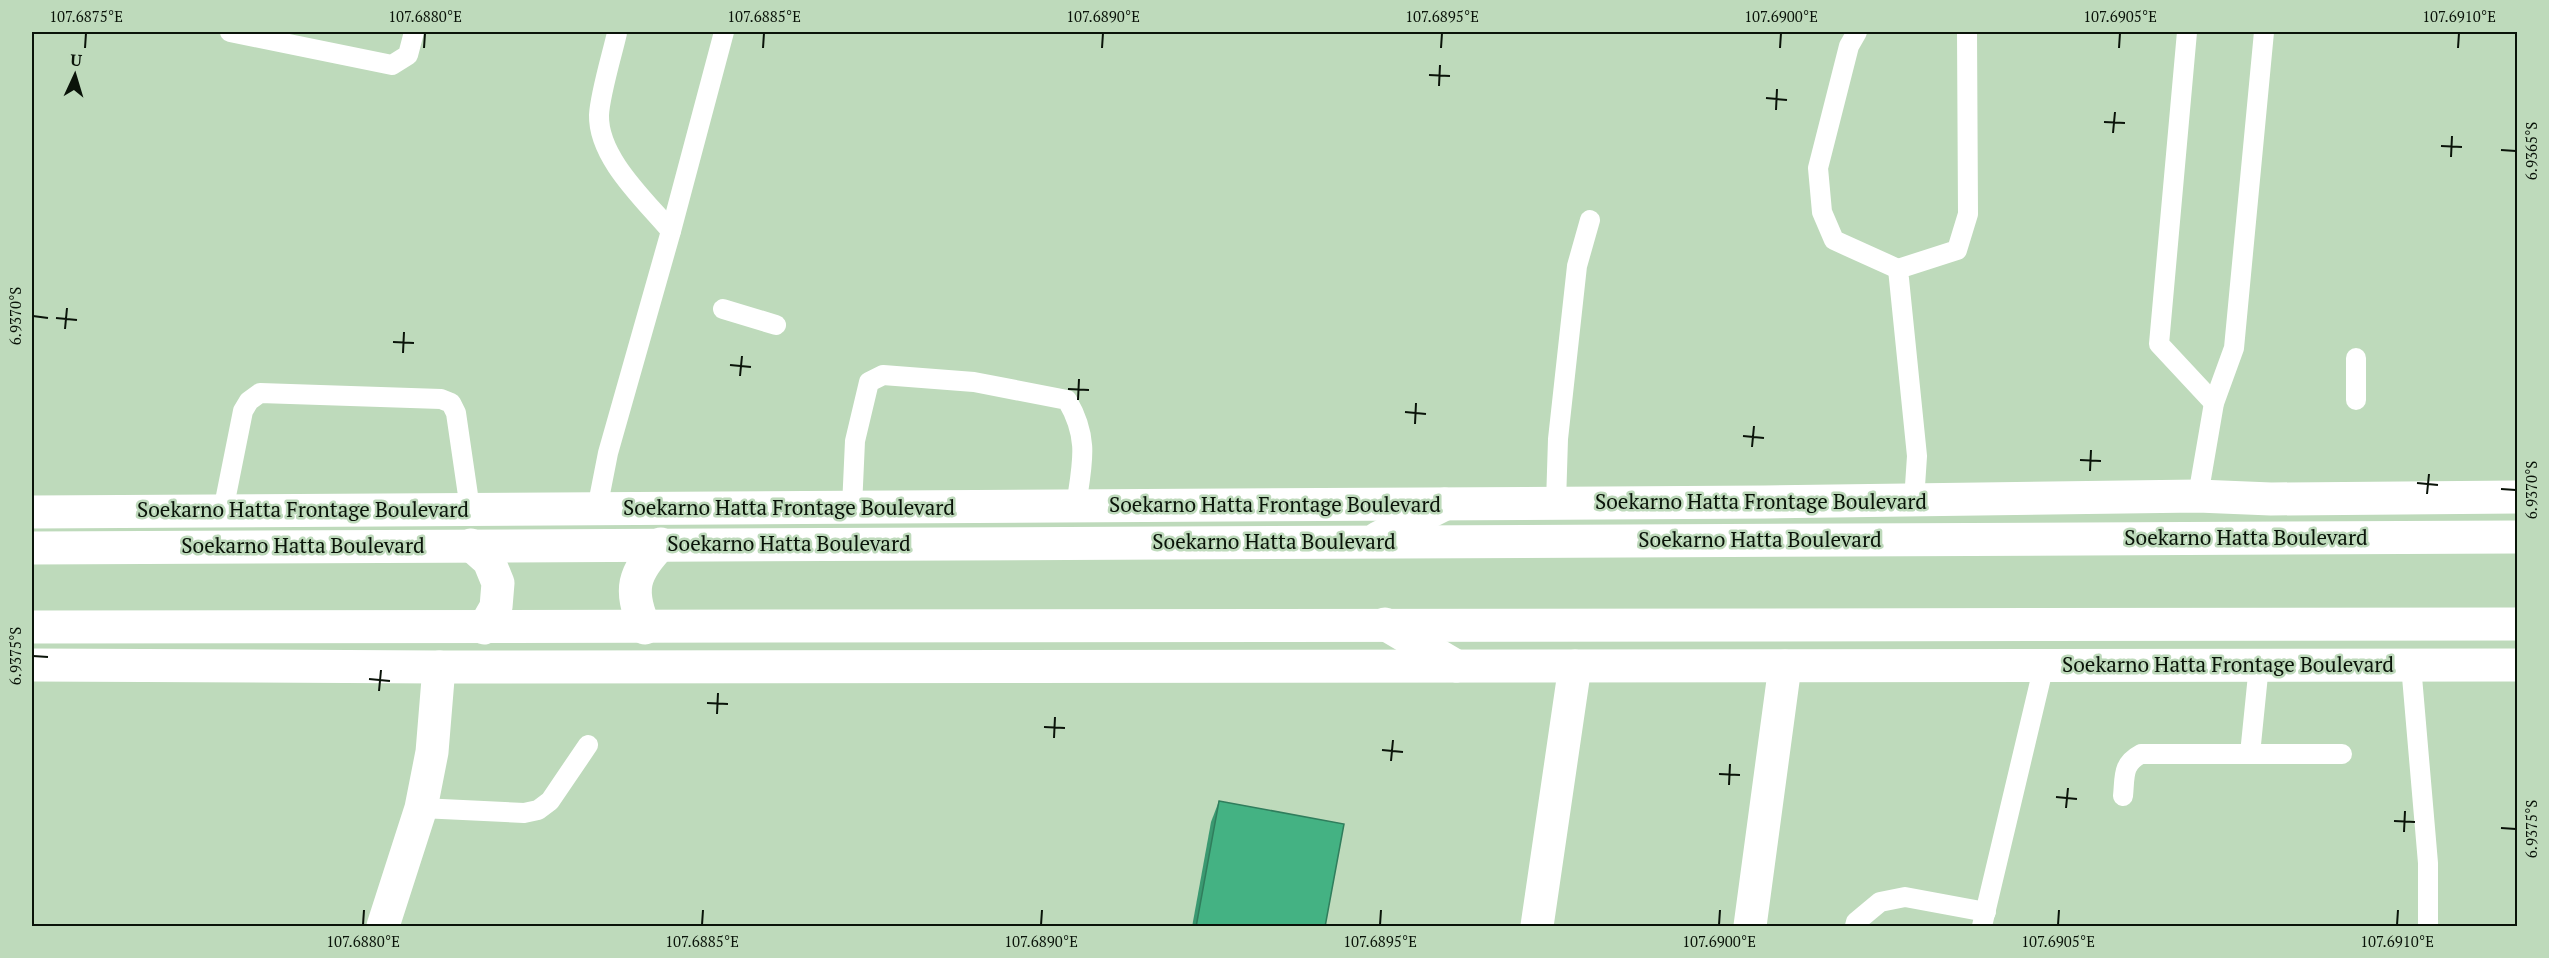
<svg xmlns="http://www.w3.org/2000/svg" width="2549" height="958" font-family="'PT Serif',serif">
<style>
.lines{fill:none;stroke-linecap:round;stroke-linejoin:round}
.service{stroke:#fff;stroke-width:20}
.minor{stroke:#fff;stroke-width:33}
.secondary{stroke:#fff;stroke-width:33}
.trunk{stroke:#fff;stroke-width:33}
.wall{fill:#3a9971}
.building{fill:#44b283;stroke:#307d5c;stroke-width:1.5}
.ticks{fill:none;stroke:#0a1309;stroke-width:2}
.labels{text-anchor:middle;stroke-width:5;stroke-linejoin:round;paint-order:stroke}
.street-label{font-size:21px;fill:#0a1309;stroke:#bedabb}
.neatline{fill:none;stroke:#0a1309;stroke-width:2}
.ticks-label{font-size:15px;text-anchor:middle;fill:#0a1309}
</style>
<rect width="100%" height="100%" fill="#bedabb"/>
<g class="lines">
<g class="service">
<polyline points="230,32 392,65 408,55 414,32"/>
<polyline points="1857,32 1849,46 1818,168 1822,212 1834,240 1898,269"/>
<polyline points="2187,32 2159,344 2214,403"/>
<path d="M617,33C612,55 600,94 599,115C598,158 645,200 671,231"/>
<polyline points="723,309 776,325"/>
<polyline points="2356,358 2356,400"/>
<polyline points="2198,496 2214,403 2234,348 2264,32"/>
<polyline points="1914,501 1917,456 1898,269 1957,250 1968,214 1967,32"/>
<polyline points="1556,503 1558,439 1577,266 1590,220"/>
<path d="M852,507L855,441L869,382L883,375L974,382L1067,400C1090,439 1082,464 1076,506"/>
<polyline points="597,509 608,453 671,231 724,32"/>
<polyline points="223,511 243,411 249,401 260,393 441,399 451,403 456,413 470,509"/>
<polyline points="2411,665 2428,863 2428,926"/>
<polyline points="2250,754 2259,665"/>
<path d="M2123,796C2125,776 2122,764 2141,754H2342"/>
<polyline points="421,808 524,813 538,810 550,801 588,745"/>
<polyline points="1855,926 1856,922 1880,902 1905,897 1986,912"/>
<polyline points="1982,926 2044,665"/>
</g>
<g class="minor">
<polyline points="383,926 421,808 432,752 439,667"/>
<polyline points="1537,926 1575,666"/>
<polyline points="1750,926 1785,666"/>
</g>
<g class="secondary">
<polyline points="32,512 1765,502 2198,496 2271,499 2518,497"/>
<polyline points="32,665 439,667 2518,665"/>
</g>
<g class="trunk">
<polyline points="1378,538 1445,504"/>
<polyline points="471,545 489,561 498,583 496,607 484,628"/>
<polyline points="32,548 2518,537"/>
<polyline points="1385,624 1456,666"/>
<path d="M32,627C860,628 1689,624 2518,624"/>
<path d="M645,628C628,590 633,573 661,544"/>
</g>
</g>
<polygon class="wall" points="1219,801 1325,927 1192,927 1211,822"/>
<polygon class="building" points="1219,801 1344,824 1325,927 1196,927"/>
<path class="ticks" d="M85,48L86,33M424,48L425,33M763,48L764,33M1102,48L1103,33M1441,48L1442,33M1780,48L1781,33M2119,48L2120,33M2458,48L2459,33M1429,75L1450,76M1439,86L1440,65M1766,98L1787,100M1776,110L1777,89M2104,122L2125,123M2113,133L2115,112M2441,146L2462,147M2501,150L2516,151M2451,157L2452,136M33,316L48,318M56,318L77,320M65,329L67,308M393,342L414,343M403,353L404,332M730,365L751,367M740,376L742,356M1068,389L1089,390M1078,400L1079,379M1405,412L1426,414M1415,424L1416,403M1743,436L1764,438M1752,447L1754,426M2080,460L2101,461M2090,471L2091,450M2417,483L2438,485M2501,489L2516,490M2427,494L2429,474M33,656L48,657M369,679L390,681M379,691L381,670M707,703L728,704M717,714L718,693M1044,727L1065,728M1054,738L1055,717M1382,750L1403,752M1391,761L1393,740M1719,774L1740,775M1729,785L1730,764M2056,797L2077,799M2066,808L2068,788M2394,821L2415,822M2501,828L2516,829M2404,832L2405,811M363,925L364,910M702,925L703,910M1041,925L1042,910M1380,925L1381,910M1719,925L1720,910M2058,925L2059,910M2397,925L2398,910"/>
<g class="labels">
<g class="street-label">
<text x="1761" y="509">Soekarno Hatta Frontage Boulevard</text>
<text x="1275" y="512">Soekarno Hatta Frontage Boulevard</text>
<text x="789" y="515">Soekarno Hatta Frontage Boulevard</text>
<text x="303" y="517">Soekarno Hatta Frontage Boulevard</text>
<text x="2246" y="545">Soekarno Hatta Boulevard</text>
<text x="1760" y="547">Soekarno Hatta Boulevard</text>
<text x="1274" y="549">Soekarno Hatta Boulevard</text>
<text x="789" y="551">Soekarno Hatta Boulevard</text>
<text x="303" y="553">Soekarno Hatta Boulevard</text>
<text x="2228" y="672">Soekarno Hatta Frontage Boulevard</text>
</g>
</g>
<rect width="2549" height="958" fill="none" stroke="#bedabb" stroke-width="66"/>
<g transform="translate(75 75) rotate(4)" stroke="#bedabb" stroke-width="4.5" paint-order="stroke">
<path d="M0-4.5L10 22L0 15L-10 22Z" fill="#0a1309"/>
<text y="-9" font-size="16" font-weight="bold" text-anchor="middle" fill="#0a1309">U</text>
</g>
<rect x="33" y="33" width="2483" height="892" class="neatline"/>
<g class="ticks-label">
<text x="86" y="22">107.6875°E</text>
<text x="425" y="22">107.6880°E</text>
<text x="764" y="22">107.6885°E</text>
<text x="1103" y="22">107.6890°E</text>
<text x="1442" y="22">107.6895°E</text>
<text x="1781" y="22">107.6900°E</text>
<text x="2120" y="22">107.6905°E</text>
<text x="2459" y="22">107.6910°E</text>
<text transform="translate(2532 151) rotate(-90)" y="5">6.9365°S</text>
<text transform="translate(16 316) rotate(-90)" y="5">6.9370°S</text>
<text transform="translate(2532 490) rotate(-90)" y="5">6.9370°S</text>
<text transform="translate(16 656) rotate(-90)" y="5">6.9375°S</text>
<text transform="translate(2532 829) rotate(-90)" y="5">6.9375°S</text>
<text x="363" y="947">107.6880°E</text>
<text x="702" y="947">107.6885°E</text>
<text x="1041" y="947">107.6890°E</text>
<text x="1380" y="947">107.6895°E</text>
<text x="1719" y="947">107.6900°E</text>
<text x="2058" y="947">107.6905°E</text>
<text x="2397" y="947">107.6910°E</text>
</g>
</svg>
